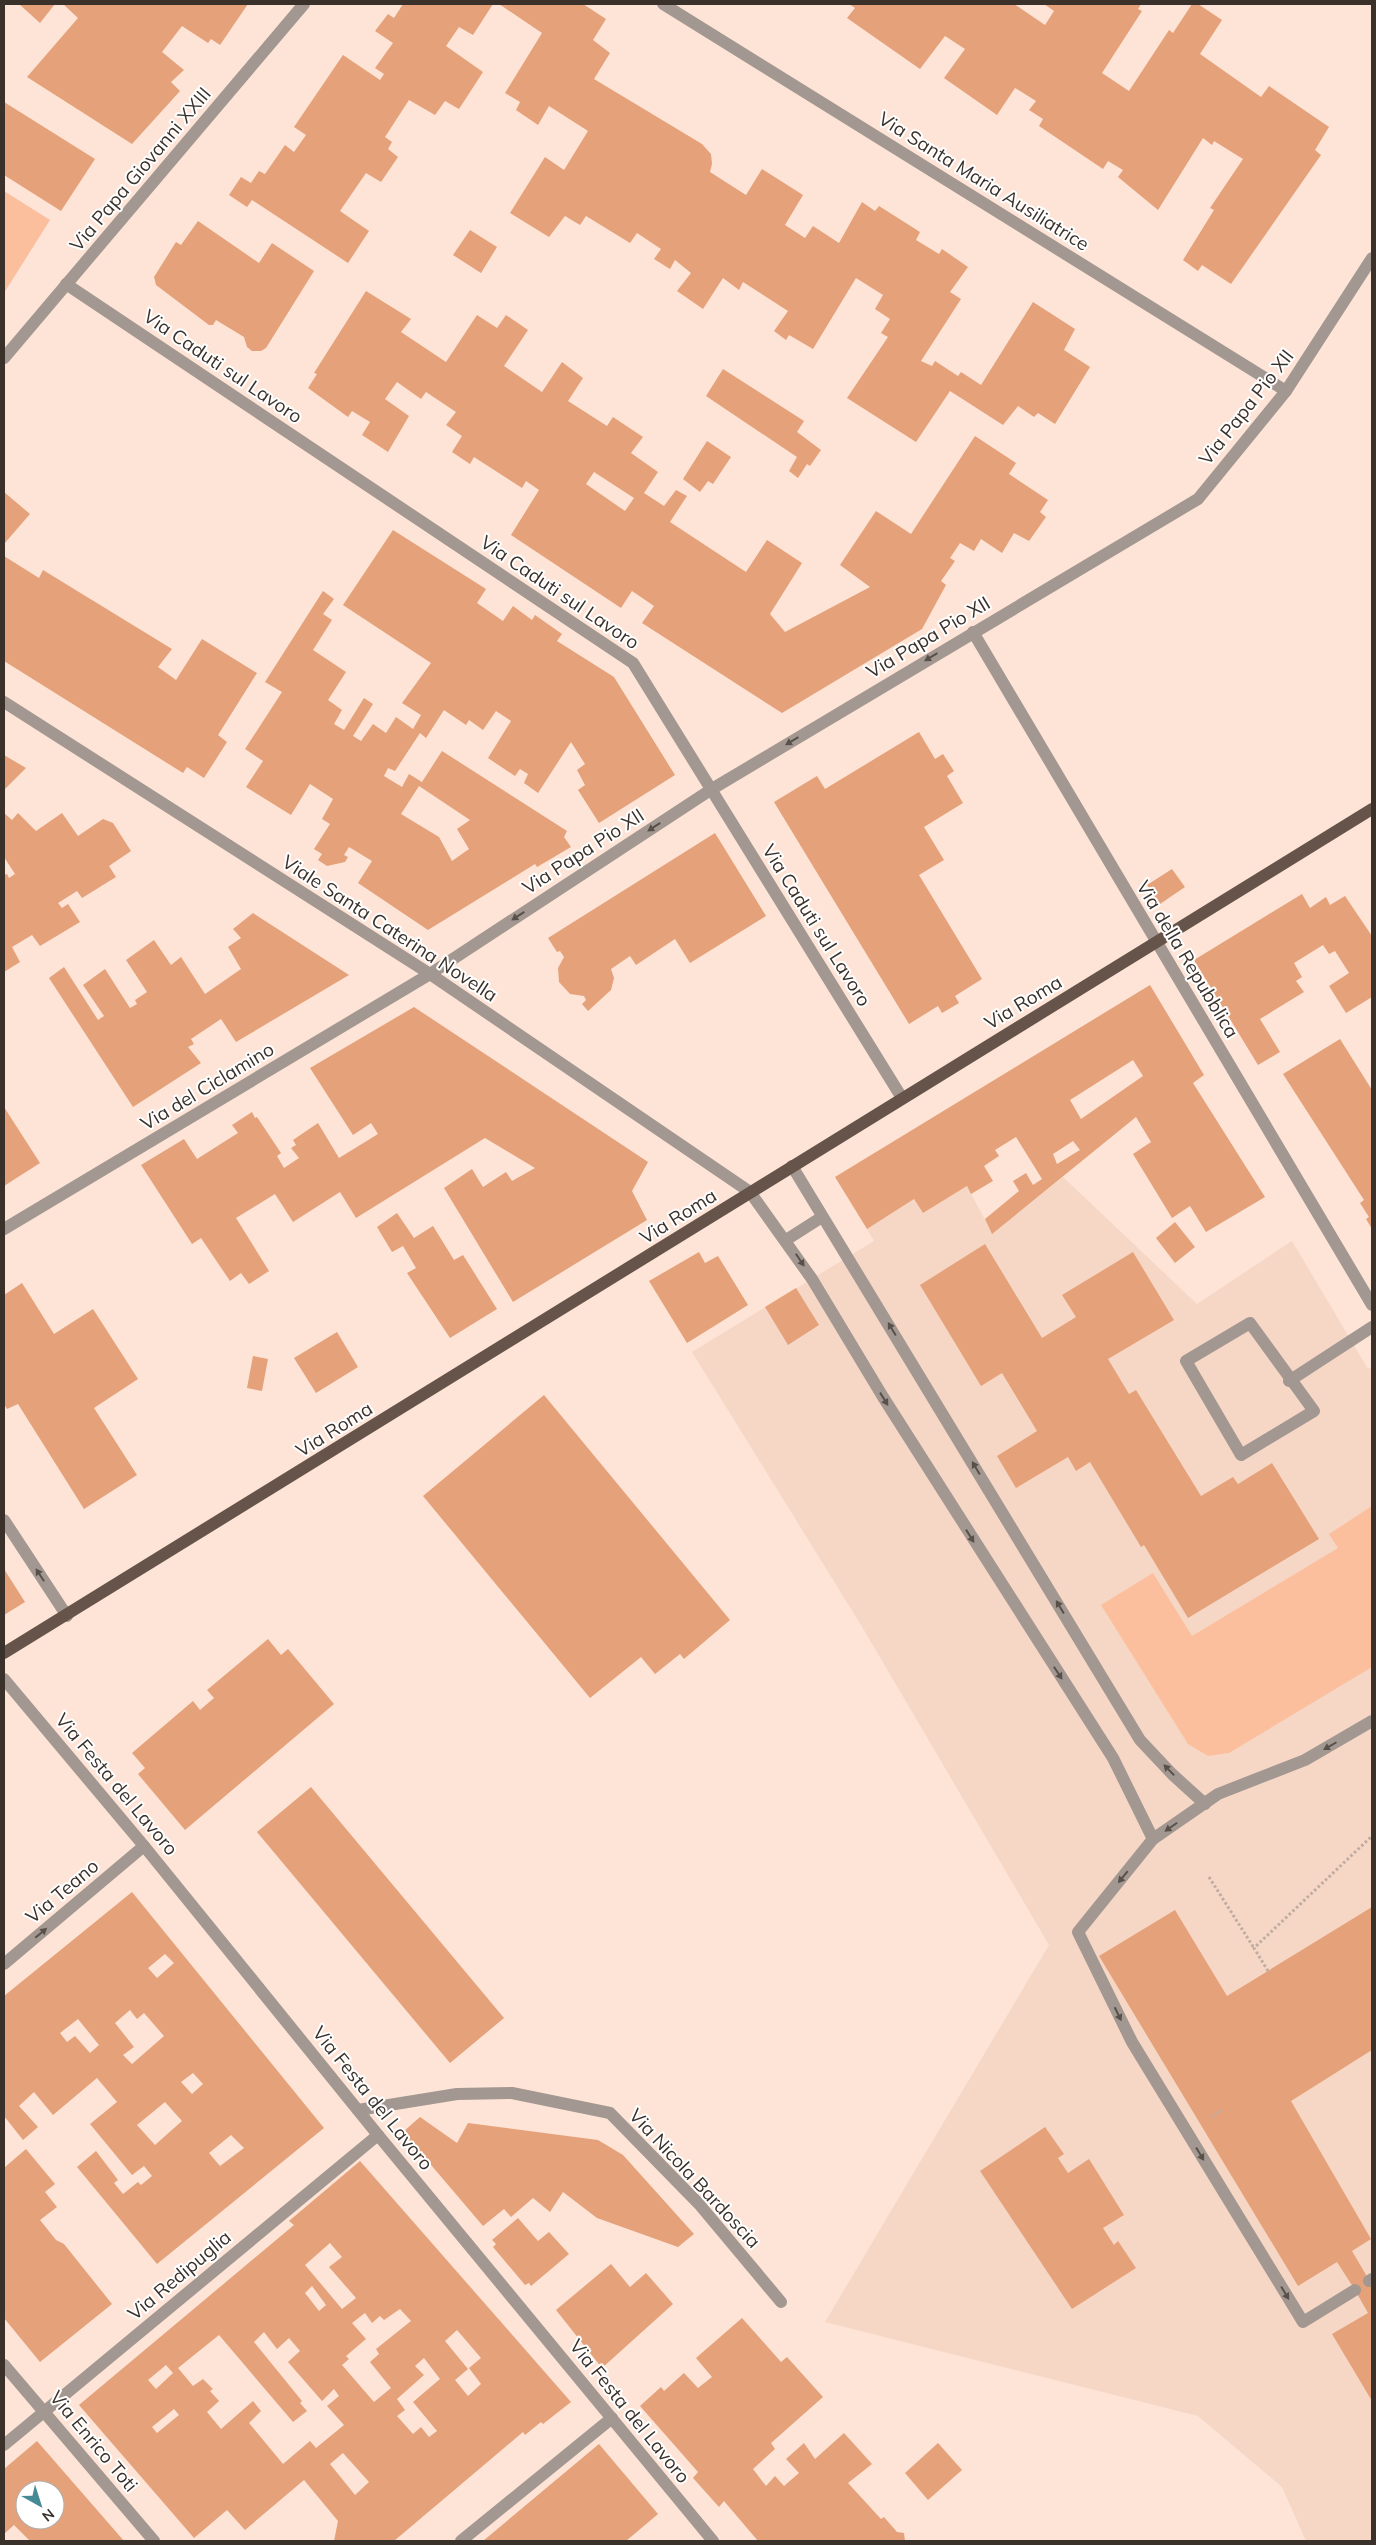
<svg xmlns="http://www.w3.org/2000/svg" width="1376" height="2545" font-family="Mulish,sans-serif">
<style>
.built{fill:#f6d7c5}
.green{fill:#fbbf9d}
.building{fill:#e5a17a;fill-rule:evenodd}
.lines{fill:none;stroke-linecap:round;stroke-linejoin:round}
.path{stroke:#bfaba0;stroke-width:3;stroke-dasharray:2.5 2.5;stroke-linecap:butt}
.minor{stroke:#a29791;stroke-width:12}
.major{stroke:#66544a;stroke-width:12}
.oneway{fill:#59504a}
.labels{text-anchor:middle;stroke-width:4;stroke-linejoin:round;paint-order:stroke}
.street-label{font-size:19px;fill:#3a312b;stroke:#fff}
</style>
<rect width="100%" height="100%" fill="#fde4d6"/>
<polygon class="built" points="1063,1177 1197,1304 1292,1241 1368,1369 1372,1366 1372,2541 1306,2541 1282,2487 1198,2416 825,2322 1049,1945 861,1625 692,1352 874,1241 867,1229 914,1199 923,1213 967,1186 992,1233"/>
<g class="green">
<polygon points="4,191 50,220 4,293"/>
<polygon points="1372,1506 1372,1667 1229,1753 1208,1756 1188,1744 1101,1605 1153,1573 1192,1636 1338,1548 1329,1534"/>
</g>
<g class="building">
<polygon points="19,4 55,4 40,23"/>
<polygon points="63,4 248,4 220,45 211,39 208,43 182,26 162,52 184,70 171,82 180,91 132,144 27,77 78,18"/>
<polygon points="403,4 493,4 473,35 459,27 446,46 483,72 459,109 445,101 435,115 409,100 385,137 392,142 388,149 398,157 381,182 366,173 340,211 369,231 348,263 252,200 247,207 229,195 241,177 251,183 259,171 265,174 285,145 294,152 306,135 294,127 343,55 380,80 384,74 375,68 393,43 375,31 388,14 394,18"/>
<polygon points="499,4 583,4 606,19 593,40 610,53 594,79 702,144 711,154 712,164 710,172 746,195 762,169 803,195 785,225 805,238 813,226 839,243 862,202 875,211 879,206 920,232 916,240 939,254 942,249 968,267 950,292 961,299 921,361 932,366 935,361 958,376 961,372 981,385 1033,302 1075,329 1064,350 1090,367 1055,424 1038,413 1034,417 1018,406 1003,425 950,391 916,442 847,398 888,337 881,333 890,319 875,309 883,295 856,278 813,349 789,335 786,340 774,331 788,311 743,282 739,290 723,278 703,309 677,291 691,273 675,260 670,269 654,259 661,249 637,233 630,243 586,216 580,225 565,216 549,237 510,213 545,157 564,170 588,131 549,106 538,125 516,110 520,102 505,93 542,33"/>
<polygon points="849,4 1014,4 1045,25 1054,11 1044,4 1141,4 1138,9 1142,11 1102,73 1129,91 1169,30 1173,33 1192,4 1198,4 1222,20 1200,54 1261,97 1269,86 1329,127 1315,150 1321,155 1231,284 1202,265 1198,271 1183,260 1214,210 1210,208 1243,159 1214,141 1212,145 1203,138 1158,210 1118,177 1123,170 1108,161 1103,169 1039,126 1043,119 1029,110 1036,101 1015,88 997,115 944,78 965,49 945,36 920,69 847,18 855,8"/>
<polygon points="4,102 95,159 61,211 4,175"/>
<polygon points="198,221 259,263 272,243 314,271 266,348 261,351 252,351 247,347 244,337 216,320 213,325 209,325 156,285 154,277 176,242 181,245"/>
<polygon points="470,230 497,247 481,273 453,255"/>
<path d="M366,291L411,319L401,332L446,362L477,315L497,328L506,315L528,330L504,366L542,392L562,362L583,378L568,401L607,426L613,417L643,437L631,453L658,472L644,493L664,506L676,490L687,496L670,522L746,572L767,540L802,563L770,614L785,632L870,587L840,565L876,511L911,534L975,436L1016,463L1009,474L1048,500L1040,512L1046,517L1029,541L1014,533L1002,553L981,539L974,551L960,543L950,558L955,561L941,581L946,585L922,629L782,713L642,623L654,606L632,591L621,608L511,535L539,490L526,481L522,488L474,457L470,464L452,452L462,436L446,425L456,412L426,392L421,399L397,382L385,399L409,416L388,452L362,435L370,422L352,411L348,417L308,388L317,374L314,373ZM594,472L634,498L625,511L586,484Z"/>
<polygon points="723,369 804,421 797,432 821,450 810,466 807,464 798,478 789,471 797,457 706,396"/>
<polygon points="707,441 731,457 713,484 708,481 700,492 683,479"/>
<polygon points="4,492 30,514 4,544"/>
<path d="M393,530L486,589L477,603L503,621L513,606L532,620L535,615L562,634L557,641L614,677L675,775L599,823L578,790L585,785L577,770L585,764L571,742L538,793L524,783L528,774L520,769L515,776L488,758L511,721L496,711L483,730L469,720L466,725L444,710L426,738L420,733L395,771L388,768L384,776L402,787L409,774L422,782L442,751L567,831L564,837L571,847L537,867L535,864L428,930L358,883L372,861L349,847L344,855L348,857L345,862L327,866L318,860L322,854L314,849L330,824L322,819L333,799L310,784L291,815L246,787L263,761L245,749L282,692L265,682L323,591L334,599L323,614L332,620L313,650L346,672L328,700L342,710L334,724L344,730L364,698L373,704L353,736L361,741L373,724L386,733L396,717L413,729L421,715L402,703L431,663L343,605ZM419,786L470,820L457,829L469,849L452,861L439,837L401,814Z"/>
<polygon points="4,556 39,578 43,570 172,649 158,667 176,680 202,639 257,673 218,735 227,742 204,778 187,767 183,773 4,661"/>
<polygon points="919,732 935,759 943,754 954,771 947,776 963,803 924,827 944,860 919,875 982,979 955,996 959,1003 942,1013 938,1006 909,1024 774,802 817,776 825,789"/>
<polygon points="4,755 26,768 4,790"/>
<polygon points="4,813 12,820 18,813 36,831 62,813 78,836 103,819 113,823 131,851 109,866 116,877 82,898 77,891 58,903 62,908 68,904 80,922 40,946 32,935 12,947 20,962 4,972 4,875 7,874 9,878 15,874 4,857"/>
<polygon points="715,833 766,916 690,963 675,939 636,965 630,956 611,969 614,978 611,990 588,1011 582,1004 586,1000 584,996 570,994 559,982 558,968 564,957 560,951 557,952 548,938"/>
<polygon points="1172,869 1185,887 1160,904 1147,885"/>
<polygon points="1302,894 1310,908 1326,897 1330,905 1345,896 1372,936 1372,997 1346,1013 1329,986 1349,973 1335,951 1329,954 1323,945 1294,963 1302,977 1296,981 1304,992 1260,1019 1280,1052 1258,1065 1194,960"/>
<polygon points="253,913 349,975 236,1042 221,1019 191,1039 194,1044 188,1047 201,1063 133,1107 49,978 64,967 98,1020 104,1016 83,985 105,969 130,1008 137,1004 135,1000 147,992 126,960 154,940 171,965 181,957 205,994 241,969 228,947 241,938 233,929"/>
<path d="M1150,985L1204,1075L1193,1083L1265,1197L1206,1232L1190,1206L1172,1218L1133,1154L1151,1142L1136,1117L992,1234L985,1219L1019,1191L1013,1181L1026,1173L1033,1185L1042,1179L1016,1137L995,1150L999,1156L984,1166L993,1181L971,1194L967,1186L923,1213L914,1199L867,1229L835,1177ZM1133,1060L1143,1076L1081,1119L1070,1100ZM1073,1141L1080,1150L1057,1164L1053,1154Z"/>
<polygon points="414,1007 648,1162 632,1191 647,1220 513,1302 444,1188 472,1169 483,1187 506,1172 512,1181 535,1168 485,1138 356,1218 340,1192 293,1222 275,1194 236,1218 269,1271 249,1284 241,1273 230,1281 201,1238 192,1244 141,1165 184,1139 197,1159 238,1133 232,1125 252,1112 255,1118 257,1117 281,1153 277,1156 284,1168 299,1158 291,1148 296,1145 293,1140 318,1123 339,1158 378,1134 371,1123 353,1135 310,1068"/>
<polygon points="1340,1039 1372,1090 1372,1229 1366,1219 1369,1217 1360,1203 1364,1200 1283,1074"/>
<polygon points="4,1107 40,1163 4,1186"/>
<polygon points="397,1213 414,1238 433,1226 454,1260 463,1255 497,1309 450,1338 407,1273 416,1268 403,1246 392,1252 377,1227"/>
<polygon points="1175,1222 1195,1247 1175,1263 1156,1238"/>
<polygon points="985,1244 1042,1338 1076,1317 1062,1295 1133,1252 1174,1320 1108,1359 1129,1394 1136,1390 1201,1496 1233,1477 1238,1484 1272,1463 1319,1539 1188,1618 1144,1545 1141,1547 1090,1462 1076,1471 1068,1457 1016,1488 997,1456 1037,1431 1002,1373 981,1386 920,1285"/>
<polygon points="699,1252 705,1263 718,1256 748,1305 687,1343 649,1281"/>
<polygon points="22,1283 54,1334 93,1309 138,1379 94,1408 137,1475 84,1509 18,1404 7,1409 4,1404 4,1295"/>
<polygon points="796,1288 819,1325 788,1345 765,1307"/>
<polygon points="337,1332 358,1367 316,1393 294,1358"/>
<polygon points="253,1356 268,1359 262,1391 247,1388"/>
<polygon points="544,1395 730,1620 684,1659 680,1654 655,1674 641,1657 590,1698 423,1496"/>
<polygon points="4,1569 25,1602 4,1615"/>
<polygon points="268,1639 281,1655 288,1649 334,1704 185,1830 138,1774 145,1768 132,1753 193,1701 200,1710 214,1698 207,1690"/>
<polygon points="311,1787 504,2018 450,2063 257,1832"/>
<path d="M132,1892L324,2128L157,2264L77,2167L96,2151L118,2180L114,2183L123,2194L138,2182L141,2185L152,2176L144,2166L132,2175L90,2124L117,2102L97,2078L53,2115L34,2092L19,2106L38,2127L23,2140L4,2116V1996ZM165,1954L174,1963L157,1978L148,1968ZM130,2010L137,2019L144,2013L164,2036L132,2064L123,2055L134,2047L115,2023ZM78,2019L99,2045L90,2053L75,2036L67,2042L60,2033ZM193,2073L203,2084L192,2094L181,2082ZM165,2102L182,2121L155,2145L137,2125ZM231,2135L244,2148L220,2166L209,2153Z"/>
<polygon points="1372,1907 1372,2050 1291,2101 1371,2239 1352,2251 1372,2285 1372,2401 1332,2334 1368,2313 1355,2290 1337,2262 1298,2286 1099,1956 1175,1910 1227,1996"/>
<polygon points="420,2117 457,2143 468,2123 598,2140 623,2155 694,2234 678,2247 597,2218 563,2192 550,2212 533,2198 511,2217 504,2209 483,2226 403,2132"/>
<polygon points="1045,2127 1064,2154 1058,2158 1068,2173 1089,2159 1124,2215 1103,2228 1114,2245 1118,2241 1136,2268 1072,2309 980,2171"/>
<polygon points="26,2149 55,2184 45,2192 57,2207 40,2220 56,2240 64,2244 112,2304 40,2362 4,2318 4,2165 5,2167"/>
<path d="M360,2161L571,2402L543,2424L541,2422L525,2435L523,2432L394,2541H334L338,2521L304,2480L245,2530L227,2510L194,2538L79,2405L294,2225L289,2221ZM330,2243L342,2257L329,2267L356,2298L342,2309L305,2265ZM312,2286L326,2305L319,2311L305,2293ZM400,2309L411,2321L376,2349L379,2354L370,2362L391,2388L374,2402L342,2365L349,2359L346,2356L366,2339L352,2323L365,2313L372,2323L380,2316L384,2320ZM457,2330L481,2358L469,2368L481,2384L468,2396L455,2380L468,2369L445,2341ZM264,2332L277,2349L289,2338L300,2351L288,2362L322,2401L334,2389L339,2396L327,2406L344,2425L316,2448L310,2441L283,2464L249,2423L261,2411L253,2401L221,2429L207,2412L219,2401L210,2391L213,2389L203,2379L193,2386L178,2368L219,2335L293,2422L307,2411L300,2403L302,2401L254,2342ZM424,2358L440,2379L413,2402L437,2431L429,2437L421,2427L413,2434L397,2416L405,2410L397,2399L424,2375L415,2366ZM166,2365L173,2373L156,2389L148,2380ZM174,2409L179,2415L157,2433L152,2427ZM343,2453L369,2482L355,2495L330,2464Z"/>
<polygon points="518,2218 538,2241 549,2232 569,2254 531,2286 529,2283 525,2285 493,2247 496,2244 492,2240"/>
<polygon points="611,2264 630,2287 646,2273 673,2304 602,2368 556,2310"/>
<polygon points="742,2318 781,2362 787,2357 823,2397 771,2443 775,2449 753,2469 766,2486 775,2476 784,2486 799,2473 786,2459 804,2443 815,2459 844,2433 872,2464 848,2483 881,2519 884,2517 897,2532 904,2533 905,2541 758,2541 724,2501 719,2507 693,2478 698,2472 640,2406 661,2387 664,2391 684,2373 698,2388 712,2377 696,2358"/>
<path d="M37,2441L124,2541H30L14,2525L4,2534V2469ZM25,2490H55V2520H25Z"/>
<polygon points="938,2443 962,2470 928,2500 905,2473"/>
<polygon points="599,2444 658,2514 626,2541 483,2541"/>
</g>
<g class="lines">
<g class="path">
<polyline points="1209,1877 1254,1948"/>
<polyline points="1268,1971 1254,1948 1372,1836"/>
<polyline points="1211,2117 1221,2110"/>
</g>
<g class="minor">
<polyline points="663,4 1286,391"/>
<polyline points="66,284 633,663 902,1098"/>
<polyline points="4,358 304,4"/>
<polyline points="973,632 1372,1305"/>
<polyline points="4,702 430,974 750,1192 812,1279 883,1397 1113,1758 1153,1839"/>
<polyline points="792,1166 1140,1740 1172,1774 1205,1804"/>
<polyline points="4,1229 430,974 712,789 1198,499 1286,391 1372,258"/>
<polyline points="786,1240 822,1217"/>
<polygon points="1250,1323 1314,1411 1241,1455 1186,1361"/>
<polyline points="1289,1381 1372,1327"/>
<polyline points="4,1520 67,1616"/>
<polyline points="4,1679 144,1846 378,2135 713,2541"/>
<polyline points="4,1964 144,1846"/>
<polyline points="358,2110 457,2094 512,2093 610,2113 699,2204 781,2302"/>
<polyline points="1369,2281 1372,2279"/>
<polyline points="1355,2290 1303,2322 1132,2042 1078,1932 1153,1839 1218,1794 1305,1760 1372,1721"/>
<polyline points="4,2365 154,2541"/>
<polyline points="4,2445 378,2135"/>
<polyline points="461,2541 612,2418"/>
</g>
<polyline class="major" points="4,1653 1372,809"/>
</g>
<defs><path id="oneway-solid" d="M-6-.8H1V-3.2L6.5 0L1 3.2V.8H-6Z" transform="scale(1.25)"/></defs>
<g class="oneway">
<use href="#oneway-solid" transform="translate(931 657) rotate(149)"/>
<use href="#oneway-solid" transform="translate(792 741) rotate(149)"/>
<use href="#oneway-solid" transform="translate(654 827) rotate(147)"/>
<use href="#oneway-solid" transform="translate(518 916) rotate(147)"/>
<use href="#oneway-solid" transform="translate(800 1260) rotate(56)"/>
<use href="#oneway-solid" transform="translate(892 1329) rotate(-121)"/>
<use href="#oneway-solid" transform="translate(884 1399) rotate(58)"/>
<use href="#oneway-solid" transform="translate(976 1468) rotate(-121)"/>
<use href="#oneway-solid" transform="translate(970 1536) rotate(58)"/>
<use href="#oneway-solid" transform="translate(40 1575) rotate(-123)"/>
<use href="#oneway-solid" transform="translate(1060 1607) rotate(-121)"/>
<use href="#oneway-solid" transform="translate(1058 1673) rotate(57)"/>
<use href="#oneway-solid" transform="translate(1330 1746) rotate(150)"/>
<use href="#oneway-solid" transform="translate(1169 1770) rotate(-134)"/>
<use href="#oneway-solid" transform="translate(1171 1827) rotate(145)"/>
<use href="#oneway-solid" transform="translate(1123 1877) rotate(129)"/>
<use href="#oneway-solid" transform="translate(41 1933) rotate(-40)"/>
<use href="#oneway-solid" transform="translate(1118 2014) rotate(64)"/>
<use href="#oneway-solid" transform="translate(1200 2154) rotate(59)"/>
<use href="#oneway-solid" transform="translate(1285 2293) rotate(59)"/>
</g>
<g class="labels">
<g class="street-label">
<text transform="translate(140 169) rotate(-50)" y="7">Via Papa Giovanni XXIII</text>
<text transform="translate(984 181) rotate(32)" y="7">Via Santa Maria Ausiliatrice</text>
<text transform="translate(223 366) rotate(34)" y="7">Via Caduti sul Lavoro</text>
<text transform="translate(1246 407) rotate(-52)" y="7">Via Papa Pio XII</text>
<text transform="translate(560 592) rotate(34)" y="7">Via Caduti sul Lavoro</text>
<text transform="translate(928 637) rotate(-31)" y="7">Via Papa Pio XII</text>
<text transform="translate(583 851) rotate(-33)" y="7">Via Papa Pio XII</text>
<text transform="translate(817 925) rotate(58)" y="7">Via Caduti sul Lavoro</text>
<text transform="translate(390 928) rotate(33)" y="7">Viale Santa Caterina Novella</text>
<text transform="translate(1188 959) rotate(59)" y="7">Via della Repubblica</text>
<text transform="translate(1023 1002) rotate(-31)" y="7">Via Roma</text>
<text transform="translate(207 1086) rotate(-31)" y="7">Via del Ciclamino</text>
<text transform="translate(678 1216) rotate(-32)" y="7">Via Roma</text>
<text transform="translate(334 1429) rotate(-32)" y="7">Via Roma</text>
<text transform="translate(117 1784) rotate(50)" y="7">Via Festa del Lavoro</text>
<text transform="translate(62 1891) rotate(-40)" y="7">Via Teano</text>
<text transform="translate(373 2098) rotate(51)" y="7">Via Festa del Lavoro</text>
<text transform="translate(695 2178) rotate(47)" y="7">Via Nicola Bardoscia</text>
<text transform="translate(179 2275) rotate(-40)" y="7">Via Redipuglia</text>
<text transform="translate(630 2411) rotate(51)" y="7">Via Festa del Lavoro</text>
<text transform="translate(94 2441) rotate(50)" y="7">Via Enrico Toti</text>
</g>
</g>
<rect width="1376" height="2545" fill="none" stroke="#3a312b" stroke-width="10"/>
<g transform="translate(40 2505) rotate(141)"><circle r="24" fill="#ffffff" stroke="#b0adaa"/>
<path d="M0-4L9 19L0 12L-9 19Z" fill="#458b95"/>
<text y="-8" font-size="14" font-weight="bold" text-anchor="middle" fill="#3a312b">N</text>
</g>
</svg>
